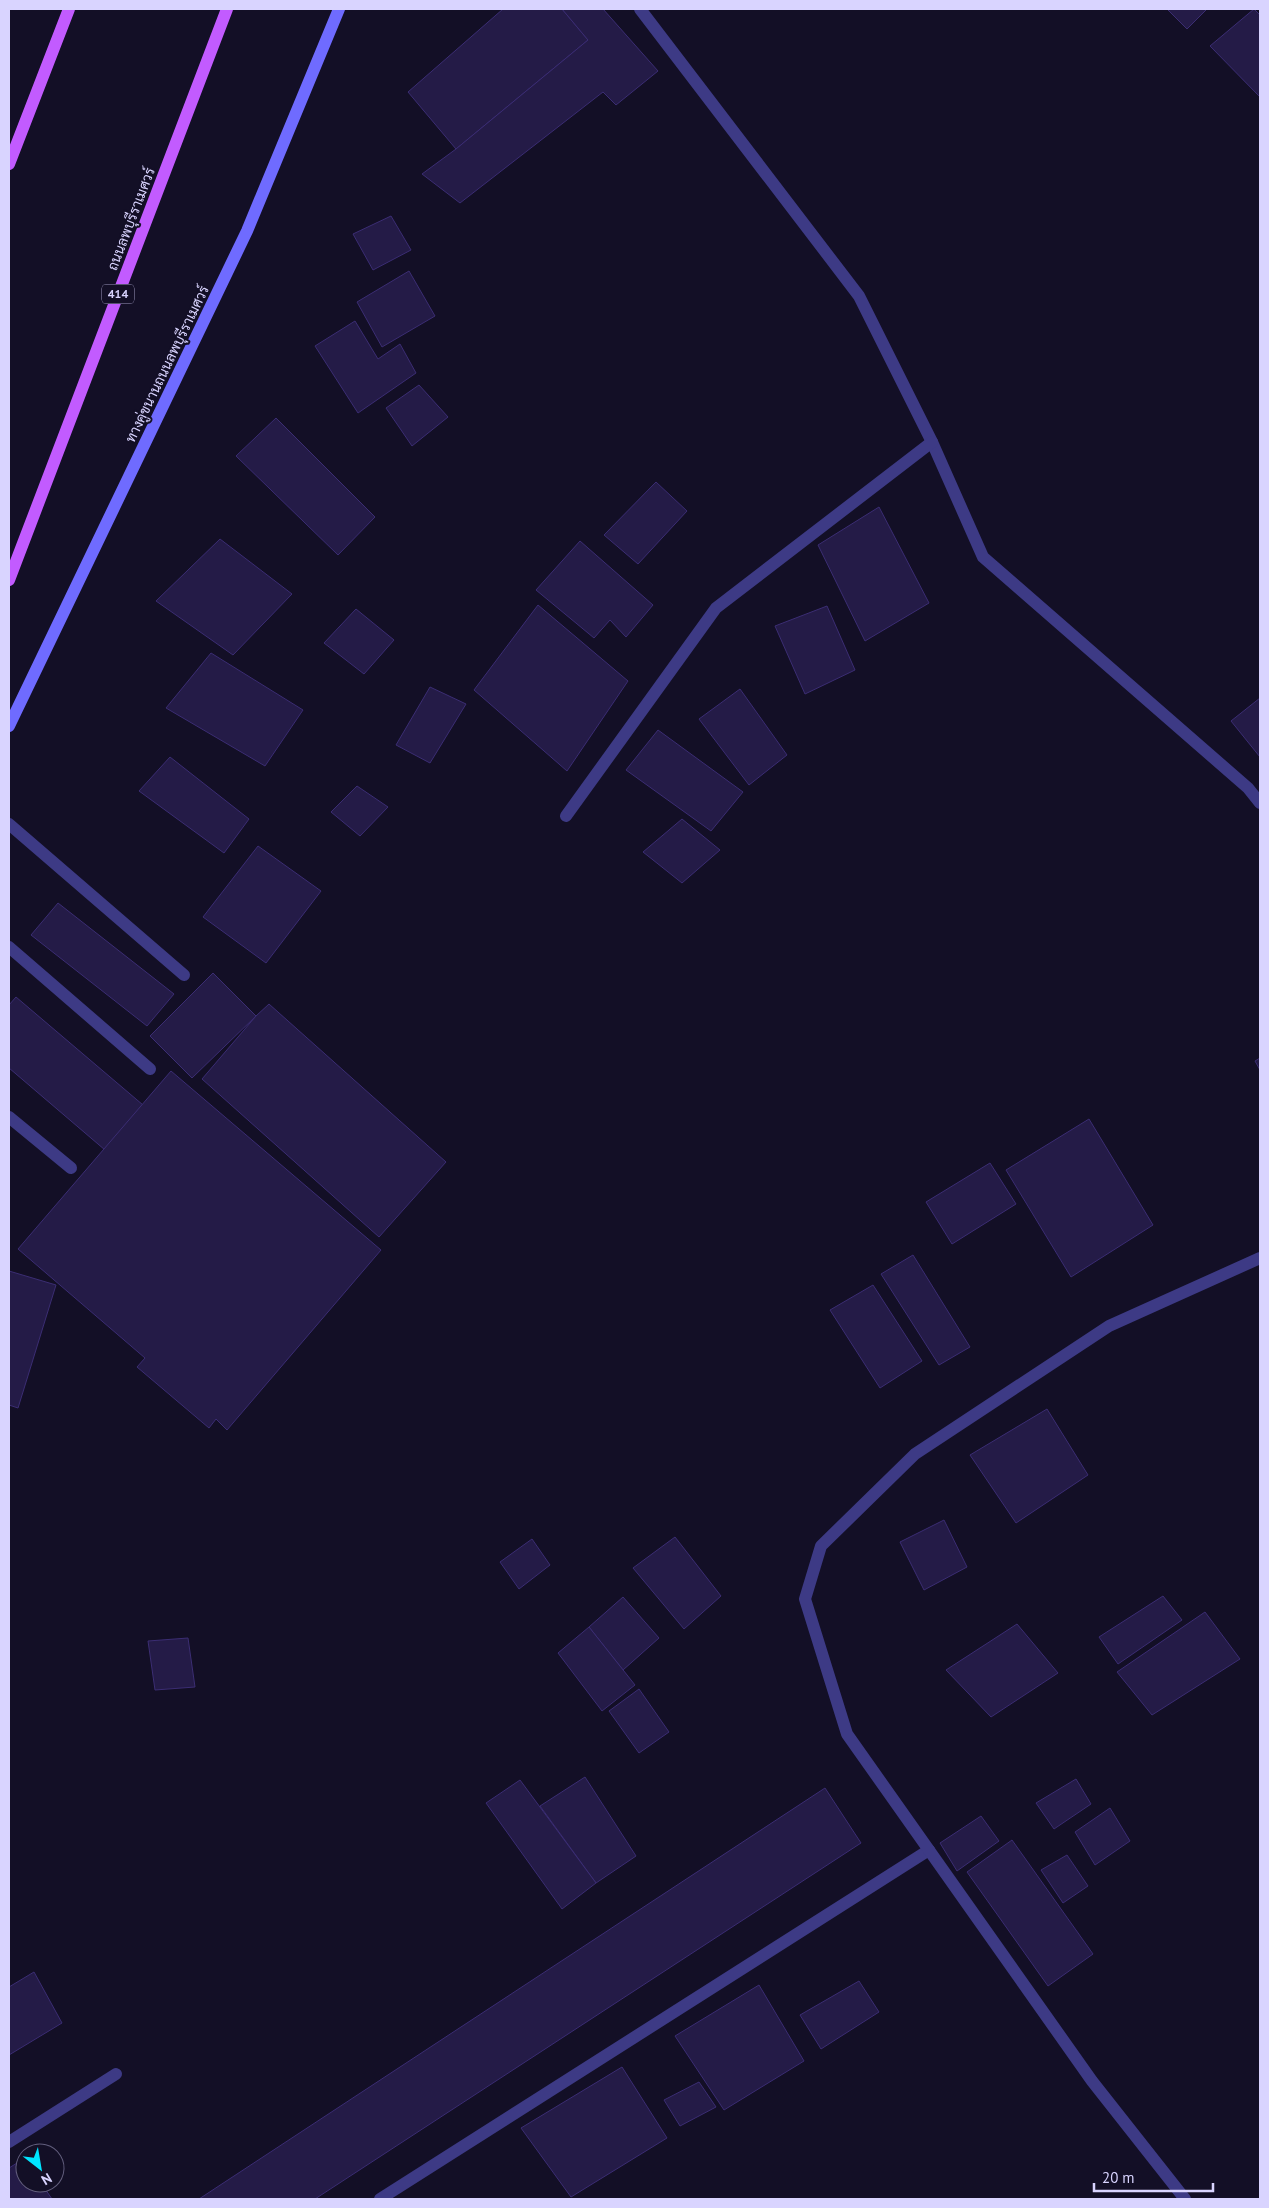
<svg xmlns="http://www.w3.org/2000/svg" width="1269" height="2208" font-family="'PT Sans',Sarabun,sans-serif">
<style>
.building{fill:#241b47;stroke:#3b2d73}
.lines{fill:none;stroke-linecap:round;stroke-linejoin:round}
.service{stroke:#3d3a85;stroke-width:12}
.minor{stroke:#3d3a85;stroke-width:12}
.secondary{stroke:#6f6bff;stroke-width:12}
.primary{stroke:#c25bff;stroke-width:12}
.labels{text-anchor:middle;stroke-width:4;stroke-linejoin:round;paint-order:stroke}
.shield{fill:#130f26;stroke:#9e99be;stroke-width:1}
.shield-label{font-size:12px;font-weight:bold;fill:#d9d4ff}
.street-label{font-size:14px;fill:#d9d4ff;stroke:#130f26}
</style>
<rect width="100%" height="100%" fill="#130f26"/>
<g class="building">
<polygon points="503,9 562,9 588,40 456,149 408,92"/>
<polygon points="562,9 603,9 658,71 616,105 603,92 460,203 422,174 456,149 588,40"/>
<polygon points="1167,9 1207,9 1187,29"/>
<polygon points="1254,9 1260,15 1260,97 1210,46"/>
<polygon points="391,216 411,250 373,270 353,234"/>
<polygon points="409,271 435,316 382,347 357,302"/>
<polygon points="355,321 378,359 400,344 416,373 358,413 315,346"/>
<polygon points="419,385 448,417 412,446 386,408"/>
<polygon points="276,418 375,517 338,555 236,456"/>
<polygon points="656,482 687,511 638,564 604,535"/>
<polygon points="879,507 929,603 865,641 818,545"/>
<polygon points="220,539 292,594 233,655 156,601"/>
<polygon points="580,541 653,605 626,637 610,620 594,638 536,590"/>
<polygon points="538,605 628,681 567,771 474,690"/>
<polygon points="827,606 855,670 805,694 775,626"/>
<polygon points="356,609 394,640 364,674 324,643"/>
<polygon points="211,653 303,710 265,766 166,708"/>
<polygon points="430,687 466,704 430,763 396,745"/>
<polygon points="740,689 787,755 749,785 699,719"/>
<polygon points="1260,698 1260,757 1231,721"/>
<polygon points="658,730 743,792 711,831 626,770"/>
<polygon points="170,757 249,819 224,853 139,791"/>
<polygon points="357,786 388,807 360,836 331,812"/>
<polygon points="682,819 720,850 682,883 643,852"/>
<polygon points="258,846 321,891 266,963 203,917"/>
<polygon points="58,903 174,994 147,1026 31,935"/>
<polygon points="213,973 256,1016 192,1078 150,1036"/>
<polygon points="16,997 143,1105 105,1150 9,1068 9,1005"/>
<polygon points="269,1004 446,1162 379,1237 202,1079 256,1016"/>
<polygon points="1260,1058 1260,1070 1255,1061"/>
<polygon points="171,1071 381,1250 227,1430 216,1419 209,1428 137,1367 145,1358 18,1249"/>
<polygon points="1089,1119 1153,1225 1071,1277 1006,1170"/>
<polygon points="990,1163 1016,1204 952,1244 926,1202"/>
<polygon points="913,1255 970,1347 939,1365 881,1274"/>
<polygon points="9,1271 56,1285 18,1408 9,1405"/>
<polygon points="873,1285 922,1361 880,1388 830,1310"/>
<polygon points="1047,1409 1088,1475 1016,1523 970,1455"/>
<polygon points="944,1520 967,1567 924,1590 900,1542"/>
<polygon points="675,1537 721,1596 684,1629 633,1568"/>
<polygon points="532,1539 550,1565 519,1589 500,1562"/>
<polygon points="1163,1596 1182,1620 1118,1664 1099,1637"/>
<polygon points="623,1597 659,1638 623,1670 589,1627"/>
<polygon points="1205,1612 1240,1659 1152,1715 1117,1672"/>
<polygon points="1017,1624 1058,1673 991,1717 946,1670"/>
<polygon points="589,1627 635,1685 602,1711 558,1653"/>
<polygon points="188,1638 195,1687 155,1690 148,1641"/>
<polygon points="639,1689 669,1732 639,1753 609,1711"/>
<polygon points="585,1777 636,1856 596,1883 540,1806"/>
<polygon points="1076,1779 1091,1804 1054,1829 1036,1803"/>
<polygon points="520,1780 596,1883 562,1909 486,1803"/>
<polygon points="825,1788 861,1843 315,2199 199,2199"/>
<polygon points="1110,1808 1130,1841 1095,1865 1075,1832"/>
<polygon points="981,1816 999,1841 957,1871 940,1843"/>
<polygon points="1012,1840 1093,1954 1048,1986 967,1872"/>
<polygon points="1067,1855 1088,1886 1063,1903 1041,1870"/>
<polygon points="34,1972 62,2023 9,2055 9,1987"/>
<polygon points="859,1981 879,2012 821,2049 800,2015"/>
<polygon points="759,1985 804,2061 724,2110 675,2036"/>
<polygon points="622,2067 667,2138 571,2197 521,2128"/>
<polygon points="699,2082 716,2107 680,2126 664,2100"/>
<polygon points="25,2158 25,2183 41,2183 52,2199 9,2199 9,2168"/>
</g>
<g class="lines">
<g class="service">
<polyline points="9,824 184,975"/>
<polyline points="9,947 150,1069"/>
<polyline points="9,1117 71,1168"/>
<polyline points="9,2142 116,2074"/>
</g>
<g class="minor">
<polyline points="640,9 859,296 932,442 983,557 1248,788 1260,803"/>
<polyline points="566,816 716,608 932,442"/>
<polyline points="380,2199 929,1850"/>
<polyline points="1185,2199 1092,2081 847,1734 805,1599 821,1546 915,1454 1109,1326 1260,1258"/>
</g>
<polyline class="secondary" points="9,726 247,231 339,9"/>
<g class="primary">
<polyline points="9,164 69,9"/>
<polyline points="9,580 227,9"/>
</g>
</g>
<g class="labels">
<rect class="shield" x="102" y="284.5" width="32" height="19" rx="4"/>
<g class="shield-label">
<text x="118" y="298">414</text>
</g>
<g class="street-label">
<text transform="translate(131 219) rotate(-69)" y="5">ถนนลพบุรีราเมศวร์</text>
<text transform="translate(167 364) rotate(-64)" y="5">ทางคู่ขนานถนนลพบุรีราเมศวร์</text>
</g>
</g>
<rect width="1269" height="2208" fill="none" stroke="#d9d4ff" stroke-width="20"/>
<g transform="translate(40 2168) rotate(149)"><circle r="24" fill="#130f26" stroke="#625e7d"/>
<path d="M0-4L9 19L0 12L-9 19Z" fill="#00e5ff"/>
<text y="-8" font-size="14" font-weight="bold" text-anchor="middle" fill="#d9d4ff">N</text>
</g>
<path d="M1094 2183v8h119v-8" fill="none" stroke="#d9d4ff" stroke-width="2.5"/>
<text x="1102" y="2183" font-size="15" fill="#d9d4ff" stroke="#130f26" stroke-width="4" paint-order="stroke">20 m</text>
</svg>
